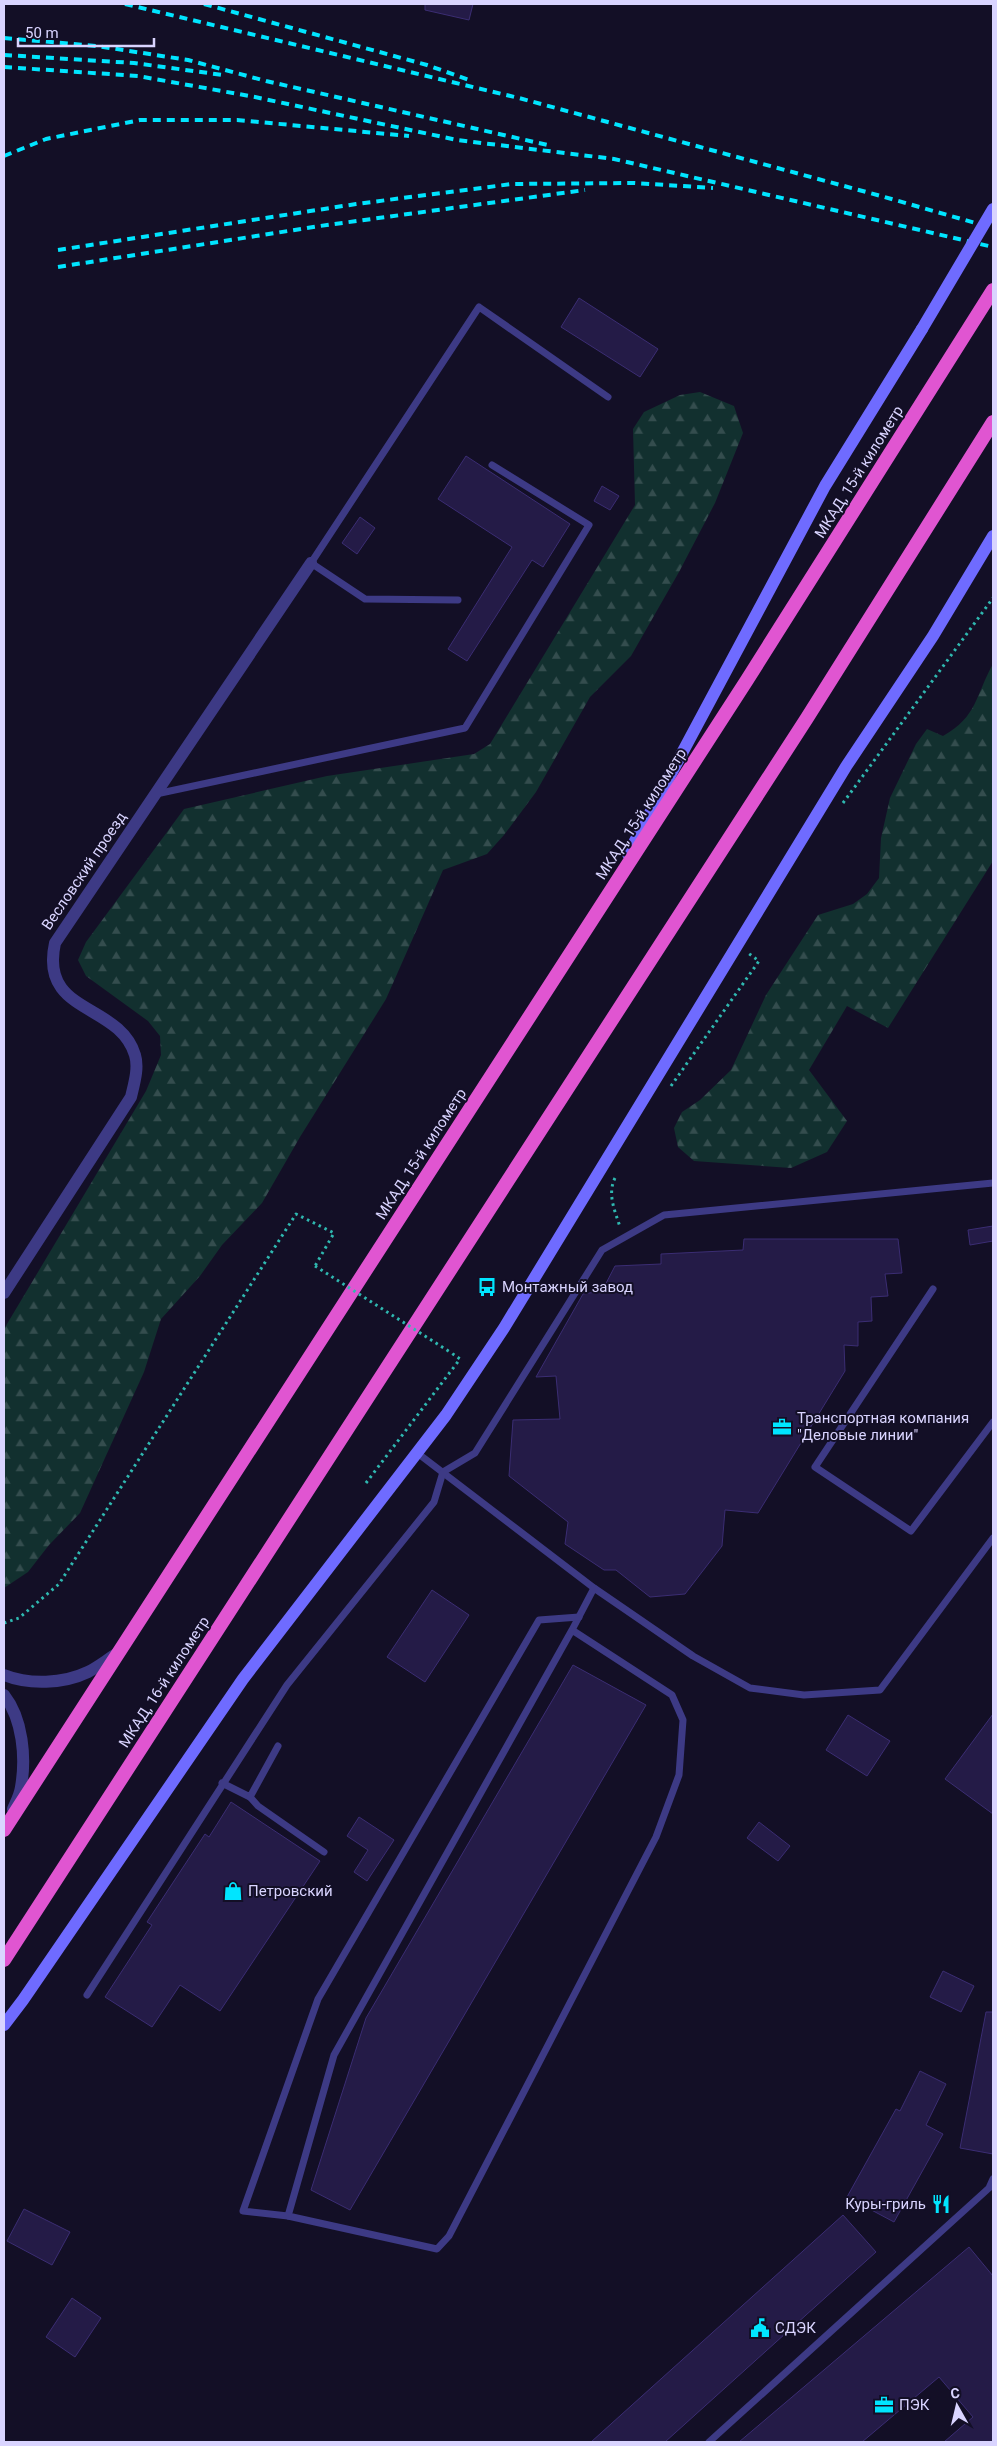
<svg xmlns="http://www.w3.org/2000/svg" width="997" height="2446" font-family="Roboto,sans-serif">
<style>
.forest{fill:url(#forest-firs)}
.building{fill:#241b47;stroke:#3b2d73}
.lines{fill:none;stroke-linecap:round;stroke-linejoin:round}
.path{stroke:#2fb8b0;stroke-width:3;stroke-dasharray:2.5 4;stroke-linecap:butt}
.service{stroke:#3d3a85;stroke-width:7}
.minor{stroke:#3d3a85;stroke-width:12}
.secondary{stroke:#6f6bff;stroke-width:12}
.trunk{stroke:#e055d1;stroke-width:14}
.rail{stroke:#00e5ff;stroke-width:4;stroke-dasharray:8 6;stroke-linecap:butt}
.path-bridge{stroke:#2fb8b0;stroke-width:3;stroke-dasharray:2.5 4;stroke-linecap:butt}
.secondary-bridge{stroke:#6f6bff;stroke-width:12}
.labels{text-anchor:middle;stroke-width:4;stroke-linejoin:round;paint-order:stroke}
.street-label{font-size:15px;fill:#d9d4ff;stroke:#130f26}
.poi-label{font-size:15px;fill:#d9d4ff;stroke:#130f26;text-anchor:start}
</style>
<defs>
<pattern id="forest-firs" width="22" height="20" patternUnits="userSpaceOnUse" patternTransform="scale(1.25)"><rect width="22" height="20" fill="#12302f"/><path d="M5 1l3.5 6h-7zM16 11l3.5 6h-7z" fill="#344d4e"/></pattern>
</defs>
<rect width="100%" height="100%" fill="#130f26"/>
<g class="forest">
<polygon points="700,392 734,406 743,433 715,503 679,572 631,656 590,697 536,792 504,835 487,854 443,870 386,999 300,1137 262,1203 222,1245 200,1276 161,1319 144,1372 80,1513 49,1545 28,1572 4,1588 4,1329 146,1091 161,1055 160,1036 148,1021 86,976 78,960 86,942 184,809 327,776 474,754 490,744 635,505 633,429 644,412 680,395"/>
<path d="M993,664V861L888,1028L847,1006L809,1070L847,1121L827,1152L791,1168L694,1161L678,1147L674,1128L682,1112L700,1100L731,1070L766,995L818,915L853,904L867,894L879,878L881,838L890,798L916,744L927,729L943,736C978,716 975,696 993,664Z"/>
</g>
<g class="building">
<polygon points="425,4 473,4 469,20 425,10"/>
<polygon points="579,298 658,349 640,377 561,327"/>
<polygon points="466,456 570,524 543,567 532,560 467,661 448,649 512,547 438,499"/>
<polygon points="602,486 619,496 610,510 594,501"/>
<polygon points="360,517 375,528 357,554 342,543"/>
<polygon points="993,1226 993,1241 970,1245 968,1230"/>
<polygon points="744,1239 898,1239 902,1273 885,1274 888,1296 871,1297 872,1321 858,1322 858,1346 844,1345 845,1371 758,1513 725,1510 722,1546 685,1594 650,1597 616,1570 604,1570 565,1544 568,1522 509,1476 513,1420 560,1419 556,1376 536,1377 583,1294 602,1291 615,1266 661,1264 661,1254 743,1250"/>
<polygon points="432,1590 469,1615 425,1682 387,1657"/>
<polygon points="573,1665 646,1705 350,2210 311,2190 366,2018"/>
<polygon points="993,1714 993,1814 945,1779"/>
<polygon points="848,1715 890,1741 867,1776 826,1750"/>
<polygon points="231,1802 320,1861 220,2011 180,1985 152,2027 105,1997 152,1925 147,1922 205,1834 209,1837"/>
<polygon points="359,1817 394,1840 367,1881 354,1872 368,1850 347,1836"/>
<polygon points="759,1822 790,1846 778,1861 747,1838"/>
<polygon points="943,1971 974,1986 961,2012 930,1997"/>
<polygon points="986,2012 993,2012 993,2154 960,2148"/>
<polygon points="920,2071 946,2084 926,2125 943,2134 894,2222 847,2197 896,2109 900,2111"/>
<polygon points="24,2209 70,2232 52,2265 7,2241"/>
<polygon points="843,2215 876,2252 665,2442 591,2442"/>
<polygon points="969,2247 993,2276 993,2442 944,2442 973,2417 939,2377 862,2442 739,2442"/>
<polygon points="72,2298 101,2318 75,2357 46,2337"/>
</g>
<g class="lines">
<g class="path">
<polyline points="843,803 993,598"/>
<polyline points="671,1086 759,961 748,953"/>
<path d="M615,1178C607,1194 615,1211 620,1227"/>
<polyline points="366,1483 460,1359 450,1352"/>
<polyline points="4,1623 19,1618 59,1584 296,1214 334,1233 315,1266"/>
</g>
<g class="service">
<polyline points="458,600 365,599 311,563 479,307 608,397"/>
<polyline points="156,794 465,728 589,525 492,465"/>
<polyline points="933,1289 815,1467 911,1531 993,1422"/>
<polyline points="416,1452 594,1588 693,1656 750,1688 804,1695 880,1690 993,1538"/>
<polyline points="572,1630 334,2055 288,2216 437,2249 449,2236 656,1837 679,1775 683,1720 672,1695 572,1630 594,1588"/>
<polyline points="222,1783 250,1797 278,1746"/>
<polyline points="250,1797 258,1806 324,1852"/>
<polyline points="87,1995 287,1685 434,1502 443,1472 475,1453 602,1250 664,1215 993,1183"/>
<polyline points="288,2216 243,2211 318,1999 539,1620 579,1617"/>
<polyline points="709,2442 989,2188 993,2179"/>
</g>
<g class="minor">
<path d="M4,1293L131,1097C134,1084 139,1068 135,1055C119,1002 39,1015 55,943L311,563"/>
<path d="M4,1675C29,1685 63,1684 88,1672C98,1667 108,1659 118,1653"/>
<path d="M4,1695C23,1719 26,1758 21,1787C20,1795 16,1802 13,1809"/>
</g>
<g class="secondary">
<polyline points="628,854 825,486 922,329"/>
<polyline points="4,2025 23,2000 243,1679 446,1415 504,1328 847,765 933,636 993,536"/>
</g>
<g class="trunk">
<polyline points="4,1830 747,680 993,290"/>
<polyline points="4,1960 807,718 993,422"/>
</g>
<g class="rail">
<polyline points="125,4 519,98 881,196 993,228"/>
<polyline points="204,4 427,65 469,80"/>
<polyline points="4,38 97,46 188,60 266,81 552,146"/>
<polyline points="4,55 134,63 223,75"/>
<polyline points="4,67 138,76 255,97 457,140 614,159 993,247"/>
<polyline points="4,156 46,139 140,120 237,120 409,136"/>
<polyline points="58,250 356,204 512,184 635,183 713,188"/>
<polyline points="58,267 320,226 585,190"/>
</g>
<polyline class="path-bridge" points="315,1266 450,1352"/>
<polyline class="secondary-bridge" points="922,329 993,209"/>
</g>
<defs>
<g id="bus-bare" transform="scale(1.5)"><path d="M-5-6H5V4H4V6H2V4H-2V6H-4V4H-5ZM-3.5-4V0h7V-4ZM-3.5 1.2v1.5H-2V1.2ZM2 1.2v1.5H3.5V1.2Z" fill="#00e5ff" stroke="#130f26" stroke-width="2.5" paint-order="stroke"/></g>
<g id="office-bare" transform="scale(1.5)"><path d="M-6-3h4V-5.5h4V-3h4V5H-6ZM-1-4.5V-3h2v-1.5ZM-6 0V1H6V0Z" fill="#00e5ff" stroke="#130f26" stroke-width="2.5" paint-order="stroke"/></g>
<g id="shop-bare" transform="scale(1.5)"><path d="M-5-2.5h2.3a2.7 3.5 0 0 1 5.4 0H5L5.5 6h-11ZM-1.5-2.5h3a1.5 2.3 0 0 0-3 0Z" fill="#00e5ff" stroke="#130f26" stroke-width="2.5" paint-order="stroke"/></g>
<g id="restaurant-bare" transform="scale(1.5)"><path d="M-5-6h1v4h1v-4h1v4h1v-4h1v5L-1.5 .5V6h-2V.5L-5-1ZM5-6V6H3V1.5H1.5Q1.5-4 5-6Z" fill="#00e5ff" stroke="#130f26" stroke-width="2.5" paint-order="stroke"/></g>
<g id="civic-bare" transform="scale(1.5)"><path d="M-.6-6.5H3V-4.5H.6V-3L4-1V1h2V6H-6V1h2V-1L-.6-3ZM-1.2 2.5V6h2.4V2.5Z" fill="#00e5ff" stroke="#130f26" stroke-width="2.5" paint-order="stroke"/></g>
</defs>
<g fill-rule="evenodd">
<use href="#bus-bare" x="487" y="1287"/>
<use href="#office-bare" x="782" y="1427"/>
<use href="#shop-bare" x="233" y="1891"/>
<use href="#restaurant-bare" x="941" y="2204"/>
<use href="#civic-bare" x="760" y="2328"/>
<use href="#office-bare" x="884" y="2405"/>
</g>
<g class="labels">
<g class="street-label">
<text transform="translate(859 472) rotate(-58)" y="5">МКАД, 15-й километр</text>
<text transform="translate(641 814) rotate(-57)" y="5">МКАД, 15-й километр</text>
<text transform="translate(84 871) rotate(-56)" y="5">Весловский проезд</text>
<text transform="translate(421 1154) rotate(-57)" y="5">МКАД, 15-й километр</text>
<text transform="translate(164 1682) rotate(-57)" y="5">МКАД, 16-й километр</text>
</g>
<g class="poi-label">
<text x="502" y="1292">Монтажный завод</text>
<text x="797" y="1423">Транспортная компания<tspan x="797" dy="17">"Деловые линии"</tspan></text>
<text x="248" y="1896">Петровский</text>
<text x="926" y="2209" text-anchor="end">Куры-гриль</text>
<text x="775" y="2333">СДЭК</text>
<text x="899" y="2410">ПЭК</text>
</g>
</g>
<rect width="997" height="2446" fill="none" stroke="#d9d4ff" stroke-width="10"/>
<g transform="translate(957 2406) rotate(352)" stroke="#130f26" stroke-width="4" paint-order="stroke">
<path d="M0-4L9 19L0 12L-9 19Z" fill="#d9d4ff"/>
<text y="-8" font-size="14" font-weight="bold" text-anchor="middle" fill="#d9d4ff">С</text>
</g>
<path d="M18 38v8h136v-8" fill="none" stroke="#d9d4ff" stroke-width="2.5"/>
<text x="25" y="38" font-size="15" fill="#d9d4ff" stroke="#130f26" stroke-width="4" paint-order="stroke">50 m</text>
</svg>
